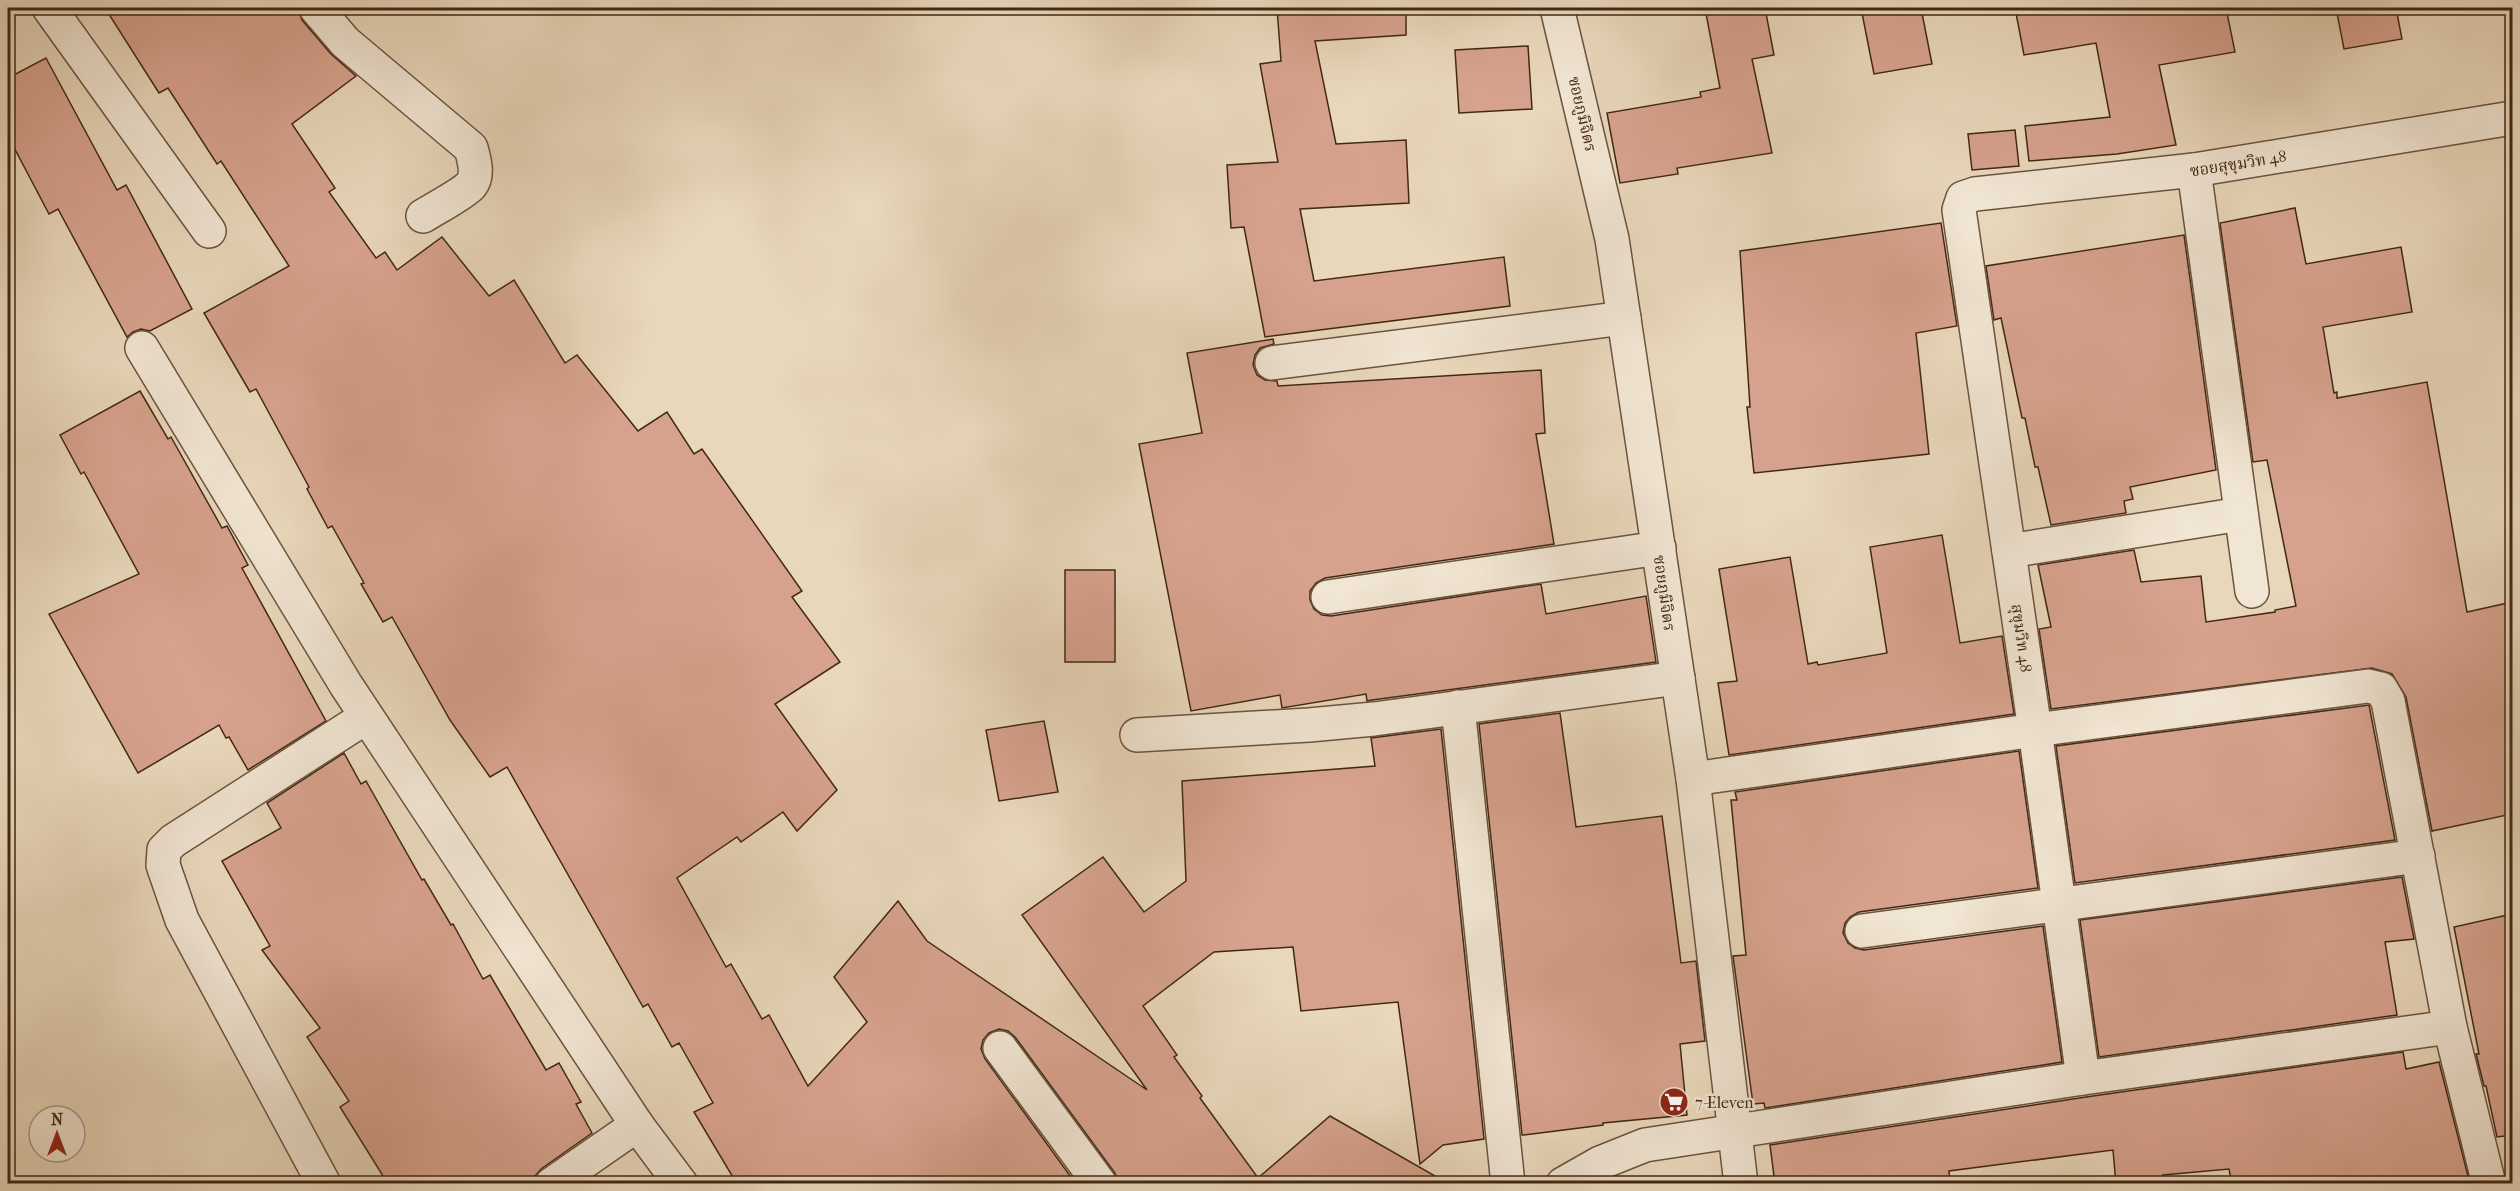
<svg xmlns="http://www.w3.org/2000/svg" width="2520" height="1191" font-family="'IM FELL French Canon','Noto Serif Thai',serif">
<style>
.building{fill:#d7a28d;stroke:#412815;stroke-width:1.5}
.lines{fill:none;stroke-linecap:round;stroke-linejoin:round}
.minor-casing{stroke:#6b543e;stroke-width:36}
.minor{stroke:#f1e5d3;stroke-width:33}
.labels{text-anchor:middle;stroke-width:5;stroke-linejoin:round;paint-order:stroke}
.street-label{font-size:16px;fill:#412815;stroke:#f1e5d3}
.poi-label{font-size:16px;fill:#412815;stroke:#f1e5d3;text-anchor:start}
</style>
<rect width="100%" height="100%" fill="#e9d7bb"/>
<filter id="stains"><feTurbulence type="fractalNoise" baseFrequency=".00333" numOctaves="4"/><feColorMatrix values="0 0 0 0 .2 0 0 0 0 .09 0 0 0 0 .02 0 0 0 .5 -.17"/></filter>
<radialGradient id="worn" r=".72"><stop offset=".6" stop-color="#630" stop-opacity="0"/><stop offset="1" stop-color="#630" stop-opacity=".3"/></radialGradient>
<g class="building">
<polygon points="105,8 298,8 302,20 331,54 356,76 292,124 335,188 329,192 376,258 385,252 397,270 442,237 489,296 514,280 565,363 577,355 638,431 667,412 694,454 702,449 802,591 792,597 840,662 775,704 837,790 797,831 783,812 741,842 737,837 677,878 726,967 731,964 762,1019 769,1015 808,1086 867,1022 834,977 898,901 927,941 1147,1090 1022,915 1103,857 1144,912 1186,881 1182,781 1375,766 1371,738 1441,729 1484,1139 1443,1145 1420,1164 1398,1002 1301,1011 1293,947 1214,952 1143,1006 1177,1055 1174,1057 1202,1096 1200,1098 1258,1178 1330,1116 1449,1184 1118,1184 1115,1173 1015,1037 1008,1031 999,1029 989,1033 983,1040 981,1049 985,1059 1076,1184 737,1184 694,1112 713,1103 679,1043 672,1047 648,1004 643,1007 507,767 490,777 450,720 392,617 383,622 361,584 364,583 332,526 328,528 307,489 309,487 256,389 250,392 204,313 289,266 221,161 217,164 168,88 159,93"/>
<polygon points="1277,8 1406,8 1406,35 1315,41 1336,144 1406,140 1409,203 1300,209 1314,281 1504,257 1510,306 1265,337 1244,227 1231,228 1227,165 1278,162 1260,64 1281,61"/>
<polygon points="1705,8 1765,8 1774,55 1752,59 1772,153 1677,168 1678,174 1620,183 1607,113 1701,97 1700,92 1720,88"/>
<polygon points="1861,8 1921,8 1932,64 1874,74"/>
<polygon points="2015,8 2226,8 2235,52 2159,65 2176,145 2117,154 2029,161 2025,126 2110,117 2096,43 2024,55"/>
<polygon points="2336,8 2396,8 2402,39 2344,49"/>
<polygon points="1528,46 1532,109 1459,113 1455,50"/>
<polygon points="46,58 117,190 126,185 192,309 150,331 141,329 133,332 127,337 58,209 49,214 8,136 8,78"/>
<polygon points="2015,130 2019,166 1972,170 1968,134"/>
<polygon points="2295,208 2306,264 2401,247 2412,312 2323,327 2334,393 2337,392 2337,398 2427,382 2467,612 2512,602 2512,814 2432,831 2406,697 2392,674 2372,668 2051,709 2039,629 2051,627 2038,565 2134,550 2141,582 2201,576 2206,622 2275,612 2275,610 2296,606 2267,460 2253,462 2220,223"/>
<polygon points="1941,223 1957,326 1916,333 1929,454 1754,473 1747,407 1750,407 1740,251"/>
<polygon points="2184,235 2216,470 2130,487 2133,499 2124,501 2126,513 2051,525 2038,467 2035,467 2025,418 2022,418 2001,318 1994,320 1986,266"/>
<polygon points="1273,339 1274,344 1260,348 1255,355 1253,365 1257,375 1265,380 1277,381 1278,386 1541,370 1545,433 1536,434 1554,544 1325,578 1316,583 1310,591 1310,600 1314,609 1322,615 1331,616 1541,584 1546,614 1646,596 1656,662 1372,700 1367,701 1366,694 1282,708 1280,695 1191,711 1139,444 1202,433 1187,353"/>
<polygon points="140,391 168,439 171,437 222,528 227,526 248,565 242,568 326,721 248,770 229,737 226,738 219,725 138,773 49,614 139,574 84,472 81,474 60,435"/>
<polygon points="1942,535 1960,643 2002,636 2014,714 1729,755 1718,683 1737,681 1719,569 1790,557 1808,664 1817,662 1818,665 1887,653 1870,547"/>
<rect x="1065" y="570" width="50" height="92"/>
<polygon points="2369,705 2395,840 2075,883 2056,746"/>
<polygon points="1560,713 1576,827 1662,816 1681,963 1696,961 1705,1041 1680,1044 1687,1115 1603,1123 1603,1125 1524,1135 1522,1135 1479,724"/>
<polygon points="1044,721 1058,792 999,801 986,730"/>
<polygon points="2019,751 2038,888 1859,912 1850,917 1845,923 1843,933 1848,943 1855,948 1864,950 2043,926 2062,1062 1765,1108 1764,1103 1753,1104 1733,956 1746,955 1731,800 1737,800 1735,792"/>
<polygon points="344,753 361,784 366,781 422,880 424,879 451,925 453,924 483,979 490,975 546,1070 559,1063 581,1102 576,1104 592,1133 541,1169 535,1176 534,1184 388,1184 340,1107 349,1101 307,1037 320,1028 262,950 270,946 222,861 281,828 267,803"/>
<polygon points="2402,877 2414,939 2385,942 2397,1015 2099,1057 2080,920"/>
<polygon points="2512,914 2512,1135 2497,1137 2486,1086 2484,1086 2476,1054 2479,1054 2454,927"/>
<polygon points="2403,1052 2406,1069 2439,1062 2470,1184 2232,1184 2229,1169 2163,1175 2163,1179 2116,1184 2113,1150 1949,1171 1950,1181 1929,1184 1870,1184 1870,1179 1834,1184 1775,1184 1770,1145 2086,1097"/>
</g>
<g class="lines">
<g class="minor-casing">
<g id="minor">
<polyline points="49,8 209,231"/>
<path d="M316,8L345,42L471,148C474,159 479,175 471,185C463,194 434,209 423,216"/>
<polyline points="1557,8 1612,239 1693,779 1741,1184"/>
<polyline points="2194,170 2252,591"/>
<polyline points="142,348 346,685 637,1125 681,1184"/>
<polyline points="1272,363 1624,318"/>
<polyline points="2009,551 2241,514"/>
<polyline points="1328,597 1659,548"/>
<polyline points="1458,707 1508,1184"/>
<polyline points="1137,735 1309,725 1374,719 1678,678"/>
<polyline points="1693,779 2035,730 2368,686 2381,689 2388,701 2450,1027 2489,1184"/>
<polyline points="1862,931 2418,856"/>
<polyline points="1000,1048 1100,1184"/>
<polyline points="2083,1078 2035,730 1959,210 1963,198 1975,194 2194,170 2512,118"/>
<polyline points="324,1184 182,920 163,865 164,850 173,841 366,717"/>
<polyline points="552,1184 637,1125"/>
<polyline points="1563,1184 1600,1163 1645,1145 2083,1078 2450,1027"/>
</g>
</g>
<use href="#minor" class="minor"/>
</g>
<defs>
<g id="supermarket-disc" transform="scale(1.5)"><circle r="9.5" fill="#8f2418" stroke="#f1e5d3"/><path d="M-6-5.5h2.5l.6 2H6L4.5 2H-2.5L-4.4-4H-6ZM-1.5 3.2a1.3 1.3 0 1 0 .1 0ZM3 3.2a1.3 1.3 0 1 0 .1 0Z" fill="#fff"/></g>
</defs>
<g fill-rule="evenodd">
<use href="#supermarket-disc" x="1674" y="1102"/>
</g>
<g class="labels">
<g class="street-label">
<text transform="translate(1583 114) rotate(77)" y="6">ซอยภูมิจิตร</text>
<text transform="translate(2238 163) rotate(-9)" y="6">ซอยสุขุมวิท 48</text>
<text transform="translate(1665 593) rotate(82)" y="6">ซอยภูมิจิตร</text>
<text transform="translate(2022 638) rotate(82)" y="6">สุขุมวิท 48</text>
</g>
<g class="poi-label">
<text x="1695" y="1108">7-Eleven</text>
</g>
</g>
<rect width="2520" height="1191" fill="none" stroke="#e9d7bb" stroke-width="30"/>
<rect x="9" y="9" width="2502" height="1173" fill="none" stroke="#412815" stroke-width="3"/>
<rect x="15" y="15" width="2490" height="1161" fill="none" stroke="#412815" stroke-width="1.5"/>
<g transform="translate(57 1134)"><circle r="28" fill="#f1e5d3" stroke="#ab9987" stroke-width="1.5"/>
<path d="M0-4.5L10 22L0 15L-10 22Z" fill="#8f2418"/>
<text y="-9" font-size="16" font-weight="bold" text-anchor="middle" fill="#412815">N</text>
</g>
<rect width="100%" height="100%" filter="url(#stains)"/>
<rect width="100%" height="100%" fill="url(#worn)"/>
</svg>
